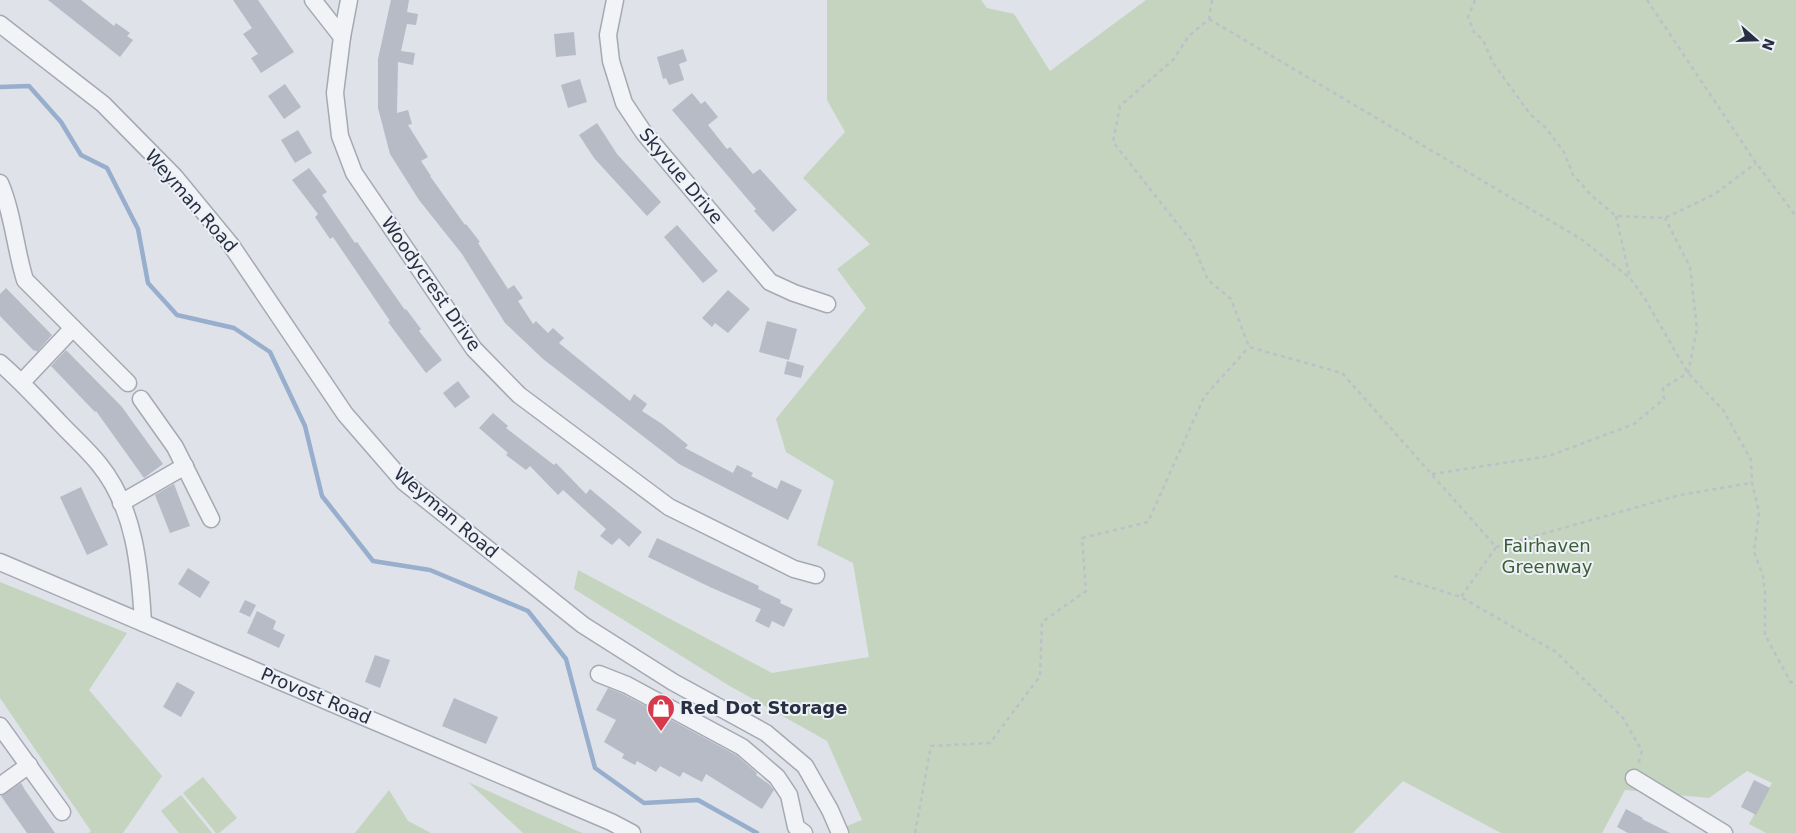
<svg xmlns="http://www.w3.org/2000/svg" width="1796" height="833" font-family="'DejaVu Sans',sans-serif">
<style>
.green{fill:#c4d4bf}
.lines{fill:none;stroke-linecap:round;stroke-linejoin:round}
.stream{stroke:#97aecc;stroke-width:4.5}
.building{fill:#b6bbc6}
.minor-casing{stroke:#a4a9b3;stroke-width:19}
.path{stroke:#bdc0c8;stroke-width:2.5;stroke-dasharray:4 4;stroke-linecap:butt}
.minor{stroke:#f2f3f7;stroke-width:16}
.labels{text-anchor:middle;stroke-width:4;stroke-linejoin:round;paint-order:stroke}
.street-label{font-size:18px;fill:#272f41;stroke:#eef1f7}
.park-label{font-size:18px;fill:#395e33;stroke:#eef1f7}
.poi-label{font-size:18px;font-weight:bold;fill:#272f41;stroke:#eef1f7;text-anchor:start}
</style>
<rect width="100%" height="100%" fill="#dfe2e9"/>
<g class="green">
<polygon points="827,0 981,0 987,8 1014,14 1050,71 1146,0 1796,0 1796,833 1766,833 1749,824 1772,783 1747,771 1709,798 1625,790 1602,833 1501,833 1403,781 1353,833 850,833 847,826 862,820 827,741 728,685 574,589 578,570 772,673 869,657 853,563 817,545 834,481 786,452 776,419 866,308 837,269 870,244 803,178 845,132 827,100"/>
<polygon points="0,582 127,633 89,690 162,776 123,833 89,833 91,831 0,698"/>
<polygon points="203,777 237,818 219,833 216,833 183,793"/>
<polygon points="468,782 582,833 523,833"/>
<polygon points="389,790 408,821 431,833 355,833"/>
<polygon points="181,795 212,833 179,833 161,811"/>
</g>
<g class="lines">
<polyline class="stream" points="0,87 29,86 61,122 81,155 107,168 138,229 148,283 177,315 234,328 270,352 305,426 322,496 373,561 430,570 528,611 566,659 595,768 644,803 698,800 757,833"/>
</g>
<g class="building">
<polygon points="48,0 81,0 114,26 116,23 130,33 127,36 133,40 120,57"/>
<polygon points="233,0 258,0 294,52 261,73 251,58 258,54 243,34 252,28"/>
<polygon points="391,0 409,0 407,12 418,14 416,25 407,24 401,51 415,53 413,65 398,62 397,113 408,110 412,124 408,125 428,157 421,161 431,176 430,176 465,225 466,224 480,242 478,243 508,289 514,285 523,298 518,301 533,324 536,321 548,333 553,328 564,338 559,343 630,401 634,394 647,404 642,411 662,424 688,445 685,448 733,473 737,465 753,473 751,476 777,489 781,480 802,490 788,520 679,464 543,359 505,323 462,254 419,200 390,154 378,108 378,59"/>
<polygon points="574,32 576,55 556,57 554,34"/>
<polygon points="683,49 687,61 679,64 684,80 669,85 666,78 663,79 657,57"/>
<polygon points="580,79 587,102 568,108 561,85"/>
<polygon points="285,84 301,107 284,119 268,96"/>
<polygon points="692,93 701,104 705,101 718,117 708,125 727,149 730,147 753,174 760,169 797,210 773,232 754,211 756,209 672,110"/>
<polygon points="597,123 617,154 661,202 647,216 594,158 579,135"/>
<polygon points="298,130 312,153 295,163 281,140"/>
<polygon points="309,168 327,192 322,195 355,243 357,242 405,310 406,309 421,329 419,331 442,360 426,373 388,322 390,321 333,237 330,239 315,217 318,214 292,180"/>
<polygon points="677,225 718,271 703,283 664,237"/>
<polygon points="6,288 52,335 37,352 35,350 34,351 0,316 0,294"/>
<polygon points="728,290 750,309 728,333 715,323 712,327 702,318"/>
<polygon points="767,321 797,329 789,360 759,352"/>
<polygon points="66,350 122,407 163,464 144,478 96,411 95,412 51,366"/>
<polygon points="787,361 804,366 801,378 784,374"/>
<polygon points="458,381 470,397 455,408 443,393"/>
<polygon points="493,413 508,426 506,428 554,465 556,463 586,494 590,489 642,532 629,547 619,538 612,545 600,536 606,529 563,490 558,495 530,466 526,470 506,455 508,453 479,428"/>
<polygon points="174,484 190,526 170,533 155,495"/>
<polygon points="81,487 108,545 87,555 60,497"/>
<polygon points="657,538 759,586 758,589 781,600 780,603 793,609 784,627 772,621 769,628 755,621 761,609 712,588 648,557"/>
<polygon points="188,568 210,582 200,598 178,584"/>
<polygon points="245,600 256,605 250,617 239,612"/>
<polygon points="257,611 276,621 273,629 285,635 279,648 247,633"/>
<polygon points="375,655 390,660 380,688 365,682"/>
<polygon points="177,682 195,692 181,717 163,707"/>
<polygon points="608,688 623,694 736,755 757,773 756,775 769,784 774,790 762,809 706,774 702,782 683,772 680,777 660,766 656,772 637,761 635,765 622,758 624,754 604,742 616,720 596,710"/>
<polygon points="454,698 498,717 486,744 442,726"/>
<polygon points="1754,780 1770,788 1756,815 1741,807"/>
<polygon points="21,783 25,790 55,833 27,833 1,796"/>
<polygon points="1626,809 1643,818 1642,819 1670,833 1628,833 1617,827"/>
</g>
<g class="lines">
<g class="minor-casing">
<g id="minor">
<polyline points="313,0 342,37"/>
<polyline points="349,0 342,37 335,93 340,136 354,173 474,349 519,395 669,507 794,569 816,575"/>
<polyline points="615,0 608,35 611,61 624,103 644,133 770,282 794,293 827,304"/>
<polyline points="0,24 103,104 175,177 231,245 345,414 404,482 583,625 673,682 766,733 805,766 830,810 840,833"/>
<path d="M0,183C13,213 15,248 25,280L128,383"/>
<path d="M0,363C21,381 40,402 59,422C72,436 87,449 99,464C135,508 140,568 143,623"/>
<polyline points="22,382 73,328"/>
<polyline points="141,399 175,447 211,519"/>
<polyline points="121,503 185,466"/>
<polyline points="0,562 611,822 632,833"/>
<polyline points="599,674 627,685 742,747 777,777 789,795 796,827 804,833"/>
<polyline points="0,726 62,812"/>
<polyline points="1634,778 1724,833"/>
<polyline points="0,786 29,765"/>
</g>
</g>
<g class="path">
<polyline points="1212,0 1209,19 1188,37 1173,60 1120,106 1113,142 1191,241 1208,280 1231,299 1249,347 1342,373 1496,547 1461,597"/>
<polyline points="1475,0 1468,17 1474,32 1483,40 1493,63 1530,114 1545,127 1564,152 1573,175 1592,196 1616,216 1665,218 1715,194 1756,163"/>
<polyline points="1647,0 1756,163 1796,216"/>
<polyline points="1209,19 1581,239 1630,278 1645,299 1688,373 1723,410 1751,460 1752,483 1759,512 1754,552 1763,576 1765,592 1765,635 1790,681 1796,686"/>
<polyline points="1616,216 1630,278"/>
<polyline points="1432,474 1549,456 1634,424 1664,399 1663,388 1688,373 1697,329 1690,267 1665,218"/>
<polyline points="1496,547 1680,495 1751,483"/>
<polyline points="1394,576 1461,597 1556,652 1623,718 1642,751 1638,765"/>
<polyline points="915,833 931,746 990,743 1040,676 1042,622 1086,591 1082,538 1148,522 1204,397 1249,347"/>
</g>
<use href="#minor" class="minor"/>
</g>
<defs>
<g id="shop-pin" transform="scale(1.4375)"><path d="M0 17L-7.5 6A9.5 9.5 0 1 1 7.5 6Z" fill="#d83a4b" stroke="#eef1f7"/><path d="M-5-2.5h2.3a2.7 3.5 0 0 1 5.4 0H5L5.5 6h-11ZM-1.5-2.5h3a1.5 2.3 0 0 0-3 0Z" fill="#fff"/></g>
</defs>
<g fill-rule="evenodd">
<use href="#shop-pin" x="661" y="708"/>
</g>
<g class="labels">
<g class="street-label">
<text transform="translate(681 176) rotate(50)" y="6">Skyvue Drive</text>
<text transform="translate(191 201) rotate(49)" y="6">Weyman Road</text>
<text transform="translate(431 284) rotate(55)" y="6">Woodycrest Drive</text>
<text transform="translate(446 513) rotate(40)" y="6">Weyman Road</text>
<text transform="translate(316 696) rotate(23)" y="6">Provost Road</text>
</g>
<g class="park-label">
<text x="1547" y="552">Fairhaven<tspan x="1547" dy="21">Greenway</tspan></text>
</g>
<g class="poi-label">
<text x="680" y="714">Red Dot Storage</text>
</g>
</g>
<g transform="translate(1756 40) rotate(110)" stroke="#eef1f7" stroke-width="4" paint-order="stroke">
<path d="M0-4L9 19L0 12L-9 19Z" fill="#272f41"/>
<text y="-8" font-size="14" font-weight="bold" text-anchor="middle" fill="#272f41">N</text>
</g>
</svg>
